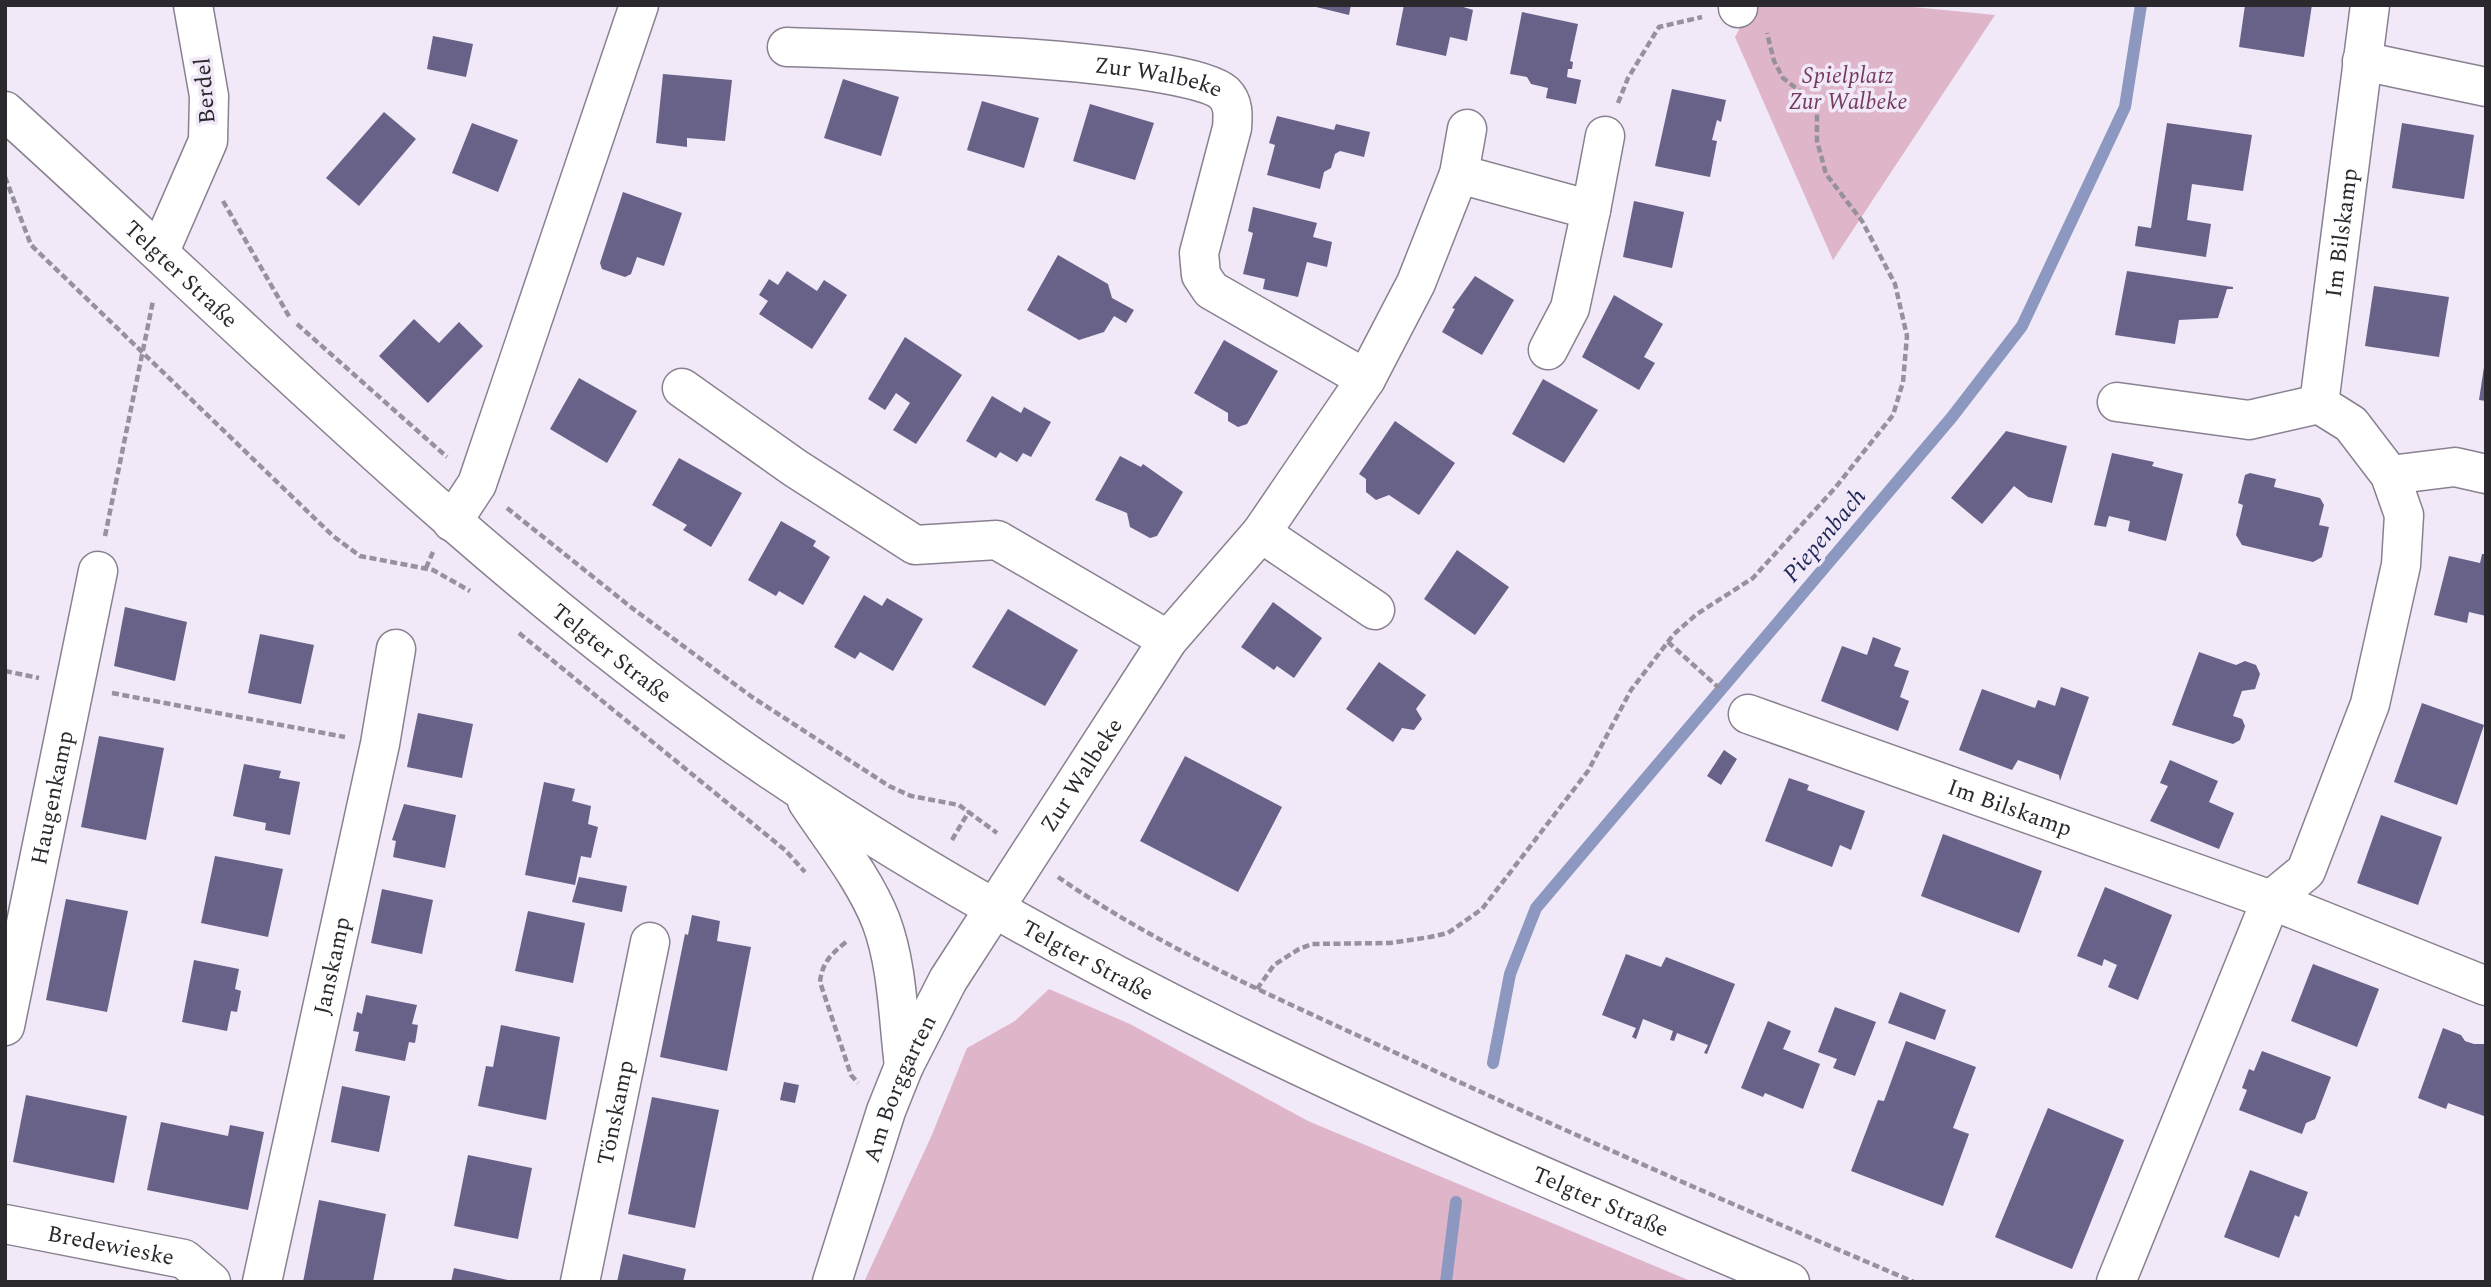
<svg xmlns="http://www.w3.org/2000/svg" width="2491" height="1287" font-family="Spectral,serif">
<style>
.green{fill:#dfb5ca}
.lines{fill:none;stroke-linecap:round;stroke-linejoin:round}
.stream{stroke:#8d98c1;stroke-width:12}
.building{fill:#686289}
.minor-casing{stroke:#898190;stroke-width:41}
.path{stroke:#97919d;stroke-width:4.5;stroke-dasharray:7 3.5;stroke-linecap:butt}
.minor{stroke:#fff;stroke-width:38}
.labels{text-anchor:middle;stroke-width:7;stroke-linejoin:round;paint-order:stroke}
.park-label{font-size:23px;font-style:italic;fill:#753b5c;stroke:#f1e8f8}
.street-label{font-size:23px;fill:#2b282e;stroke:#f1e8f8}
.water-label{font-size:24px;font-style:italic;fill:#20295c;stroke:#f1e8f8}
</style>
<rect width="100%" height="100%" fill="#f1e8f8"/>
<g class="green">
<polygon points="1752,5 1893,5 1995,15 1833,260 1735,37"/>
<polygon points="1049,989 1130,1024 1308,1121 1693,1282 864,1282 931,1137 967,1048 1015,1021"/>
</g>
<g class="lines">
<g class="stream">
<polyline points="1493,1063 1510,974 1536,908 1952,417 2022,326 2125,107 2141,5"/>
<polyline points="1446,1282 1456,1202"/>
</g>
</g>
<g class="building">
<polygon points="1308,5 1351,5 1349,15"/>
<polygon points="1404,5 1457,5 1473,10 1467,41 1450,37 1446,56 1396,45"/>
<polygon points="2245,5 2312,5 2304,57 2239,47"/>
<polygon points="1522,12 1578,24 1570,61 1573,62 1572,69 1568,69 1567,77 1581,80 1576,104 1546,98 1548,88 1531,84 1527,77 1510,74"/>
<polygon points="433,36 473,44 466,77 427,69"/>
<polygon points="663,74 732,80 725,141 687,138 687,147 656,143"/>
<polygon points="843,79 899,97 881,156 824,138"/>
<polygon points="1672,89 1726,100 1721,122 1717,120 1712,140 1717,141 1710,177 1655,166"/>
<polygon points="982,101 1039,118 1024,168 967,150"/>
<polygon points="1090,104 1154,123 1135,180 1073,161"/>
<polygon points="384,112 416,139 359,206 326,178"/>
<polygon points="1277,116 1334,130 1336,124 1370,132 1364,157 1340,151 1335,154 1331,168 1324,172 1320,189 1267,175 1275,145 1269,143"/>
<polygon points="472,123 518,140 498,192 452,173"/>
<polygon points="2167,123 2252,135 2243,191 2192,184 2187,220 2211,224 2206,257 2135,246 2138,226 2151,228"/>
<polygon points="2402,123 2474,135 2464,199 2392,188"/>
<polygon points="623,192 682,213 664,266 637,257 631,274 625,277 602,269 600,263"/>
<polygon points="1634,201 1684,212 1672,268 1623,257"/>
<polygon points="1253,207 1317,223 1313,237 1332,242 1327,267 1307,262 1298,297 1263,289 1265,279 1243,274 1253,233 1248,231"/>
<polygon points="1058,255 1108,284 1112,298 1134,310 1126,323 1114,316 1104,332 1079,340 1027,310"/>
<polygon points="787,271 817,291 824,280 847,295 812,349 759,314 768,301 759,295 769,279 778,285"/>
<polygon points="2127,271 2233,287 2233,289 2227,289 2218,318 2179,320 2175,344 2115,335"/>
<polygon points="1475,276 1514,300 1482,355 1442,332 1455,309 1452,308"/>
<polygon points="2374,286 2449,297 2439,357 2365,346"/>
<polygon points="1614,295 1663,324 1644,357 1655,363 1639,390 1582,357"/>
<polygon points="414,319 439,343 459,322 483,346 428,403 379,356"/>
<polygon points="905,337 962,375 916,444 893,430 910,403 896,393 885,410 868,399"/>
<polygon points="1224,340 1278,371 1247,424 1238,427 1228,421 1228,413 1194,393"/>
<polygon points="2484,367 2486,367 2486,401 2479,400"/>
<polygon points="579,378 637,411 607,463 550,429"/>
<polygon points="1543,379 1598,410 1564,463 1512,434"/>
<polygon points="992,396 1021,413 1024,407 1051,422 1031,457 1023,453 1017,462 1000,452 996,458 966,441"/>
<polygon points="1395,421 1455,463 1419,515 1389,495 1376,500 1366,492 1366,479 1359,474"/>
<polygon points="2006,431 2067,446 2052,503 2028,497 2014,486 1982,524 1951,498"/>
<polygon points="2112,453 2154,462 2152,466 2183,474 2166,541 2128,531 2130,521 2109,516 2106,527 2094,525"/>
<polygon points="1120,456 1141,467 1143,464 1183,492 1157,536 1150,538 1130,527 1127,513 1095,500"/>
<polygon points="679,458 742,493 711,547 683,530 687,525 652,505"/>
<polygon points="2250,473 2276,479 2274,487 2320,498 2324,505 2319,525 2329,527 2322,557 2313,562 2242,545 2236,535 2243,505 2238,503 2245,475"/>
<polygon points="781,521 816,541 813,546 830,557 803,605 779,591 776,596 748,580"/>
<polygon points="1457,550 1509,587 1475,635 1424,599"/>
<polygon points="2482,554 2486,554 2486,616 2469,612 2467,623 2434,615 2449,556 2480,563"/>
<polygon points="864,595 882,606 887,598 923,619 893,671 860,652 855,659 834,647"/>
<polygon points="1273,602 1322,638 1294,678 1277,666 1274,670 1241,647"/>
<polygon points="125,607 187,622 175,681 114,666"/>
<polygon points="1008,609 1078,650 1045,706 972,667"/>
<polygon points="260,634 314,645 301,704 248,693"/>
<polygon points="1873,637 1901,648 1894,666 1909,671 1900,697 1909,701 1898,731 1821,701 1842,646 1867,655"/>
<polygon points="2199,652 2236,665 2245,661 2256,665 2260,674 2255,689 2242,691 2233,716 2242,719 2245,726 2240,740 2233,744 2172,725"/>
<polygon points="1379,662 1426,695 1416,709 1422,719 1414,730 1402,728 1393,742 1346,709"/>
<polygon points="2061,687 2089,697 2060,781 2059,775 2018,760 2012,770 1959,750 1982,689 2035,708 2038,700 2055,706"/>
<polygon points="2422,703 2484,725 2457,805 2394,782"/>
<polygon points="418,713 473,724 462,778 407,767"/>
<polygon points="99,736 164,748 146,840 81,827"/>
<polygon points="1724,750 1737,759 1721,785 1707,776"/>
<polygon points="1185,756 1282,807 1238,892 1140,841"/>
<polygon points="2170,760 2218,781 2209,802 2234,813 2219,849 2150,821 2168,786 2160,783"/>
<polygon points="244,764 281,771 279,778 300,782 290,835 265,830 266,823 233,816"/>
<polygon points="1789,778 1809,785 1807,790 1865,811 1851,850 1840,845 1832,867 1765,841"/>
<polygon points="544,782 575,789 572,801 591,806 588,824 598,827 591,858 581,856 575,885 525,875"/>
<polygon points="404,804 456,815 445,868 393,857 396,841 392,840"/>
<polygon points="2381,815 2442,837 2418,905 2357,883"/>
<polygon points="1943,834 2042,871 2019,933 1921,896"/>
<polygon points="215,856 283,869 268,937 201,923"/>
<polygon points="579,877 627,886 622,912 572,902"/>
<polygon points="2105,887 2172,915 2138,1000 2108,987 2117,965 2104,959 2102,966 2077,956"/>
<polygon points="382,889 433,900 422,954 371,943"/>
<polygon points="66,899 128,911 107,1012 46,1000"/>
<polygon points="528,911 585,923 573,983 515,971"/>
<polygon points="692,915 720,921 717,941 751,947 727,1071 660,1057 685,934 688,935"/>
<polygon points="1626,954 1661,967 1666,957 1735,984 1707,1054 1704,1053 1708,1045 1677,1033 1674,1041 1670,1040 1673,1031 1643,1019 1636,1039 1632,1037 1636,1028 1602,1015"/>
<polygon points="194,960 239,969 235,989 241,991 237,1012 231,1011 227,1031 182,1022"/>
<polygon points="2313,964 2379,989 2357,1047 2291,1021"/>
<polygon points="1900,992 1946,1010 1935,1040 1888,1023"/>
<polygon points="366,995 417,1005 412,1024 418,1025 415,1043 409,1042 405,1061 355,1051 359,1032 353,1031 357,1012 362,1014"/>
<polygon points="1835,1007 1876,1022 1855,1076 1833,1068 1837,1059 1818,1052"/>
<polygon points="1768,1021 1791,1031 1783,1049 1820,1064 1803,1109 1765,1093 1763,1097 1741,1088"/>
<polygon points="501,1025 560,1037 546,1120 478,1106 486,1066 493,1067"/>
<polygon points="2443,1028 2461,1035 2465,1041 2474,1044 2486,1044 2484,1116 2448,1103 2446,1109 2418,1098"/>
<polygon points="1906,1041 1976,1067 1953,1128 1969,1134 1943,1206 1851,1171 1878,1100 1884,1101"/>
<polygon points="2262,1051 2331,1077 2315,1119 2306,1123 2302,1134 2239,1110 2247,1090 2242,1088 2249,1069 2254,1071"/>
<polygon points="784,1082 799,1085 795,1103 780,1100"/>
<polygon points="342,1086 390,1096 379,1152 331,1142"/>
<polygon points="26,1095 127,1116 114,1183 13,1162"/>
<polygon points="652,1097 719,1110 695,1228 628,1214"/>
<polygon points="2048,1108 2124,1140 2072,1269 1995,1237"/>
<polygon points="161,1122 228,1136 230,1125 264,1132 248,1210 147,1190"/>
<polygon points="468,1155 532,1168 518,1239 454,1226"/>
<polygon points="2250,1170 2308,1192 2299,1217 2295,1215 2279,1258 2224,1237"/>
<polygon points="319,1200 386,1214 373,1282 303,1282"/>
<polygon points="623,1254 686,1269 683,1282 617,1282"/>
<polygon points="454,1268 512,1281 512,1282 451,1282"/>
</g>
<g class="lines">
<g class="minor-casing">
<g id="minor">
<polyline points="1738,8 1738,5"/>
<path id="s1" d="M787,47C855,49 1186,58 1224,93C1234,103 1233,115 1232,128L1199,253L1201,275L1211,290L1366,379"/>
<polyline points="2362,61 2486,87"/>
<path id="s2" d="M5,111C243,326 469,557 732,743C1062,975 1421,1125 1790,1282"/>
<polyline points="1459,174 1591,210 1605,136"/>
<polyline points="160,251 208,141 209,96 193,5"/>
<polyline points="1548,350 1570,308 1591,210"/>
<polyline points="682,388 795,468 915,545 997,540 1168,640"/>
<polyline points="2117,402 2249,420 2319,404"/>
<polyline points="2390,475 2455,467 2486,474"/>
<polyline points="452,522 477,484 639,5"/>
<polyline points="1261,533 1375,610"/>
<path id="s3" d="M1748,714L2271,900L2486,986"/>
<path d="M807,801C832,839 864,878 881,921C898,966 898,1019 904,1066"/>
<path id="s4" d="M5,1026L98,571"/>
<path id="s5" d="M5,1224L184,1259L211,1282"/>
<path id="s6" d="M262,1282L380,744L396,649"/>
<path id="s7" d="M580,1282L650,942"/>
<path id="s8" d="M832,1282L886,1111L904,1066L948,980L1168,640L1261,533L1366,379L1416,283L1459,174L1467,129"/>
<path id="s9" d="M2116,1282L2271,900L2306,871L2370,704L2401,565L2404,515L2390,475L2351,424L2319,404L2370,5"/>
</g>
</g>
<g class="path">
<polyline points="1618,103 1628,78 1659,27 1702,17"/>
<polyline points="5,177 31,245 333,536 360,556 433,570 470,591"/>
<polyline points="223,201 290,318"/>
<polyline points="297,324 447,457"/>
<polyline points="507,508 632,608 752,697 889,786 911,796 959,805 997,833"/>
<polyline points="105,536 153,301"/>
<polyline points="426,568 433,552"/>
<polyline points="519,633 785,850 805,872"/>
<polyline points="1668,642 1719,688"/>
<polyline points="5,671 39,678"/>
<polyline points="112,693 345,737"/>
<polyline points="952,840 969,811"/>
<path d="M1058,877C1162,949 1281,1000 1396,1053C1567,1132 1740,1208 1914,1282"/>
<path d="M846,942C831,954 822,963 820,982L851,1075L858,1083"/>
<polyline points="1257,989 1274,965 1299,949 1312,944 1390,943 1430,937 1448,933 1482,909 1588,771 1631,690 1674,634 1697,614 1753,578 1835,488 1893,415 1903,382 1907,336 1895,284 1862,221 1826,174 1817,141 1817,113 1805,95 1783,78 1774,61 1767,33"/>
</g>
<use href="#minor" class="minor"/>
</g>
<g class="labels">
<g class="park-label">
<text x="1848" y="83">Spielplatz<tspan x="1848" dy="26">Zur Walbeke</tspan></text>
</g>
<g class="street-label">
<text dy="8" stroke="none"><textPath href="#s1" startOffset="373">Zur Walbeke</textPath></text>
<text transform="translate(204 91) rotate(-95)" y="8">Berdel</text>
<text dy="8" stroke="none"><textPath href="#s9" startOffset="1146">Im Bilskamp</textPath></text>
<text dy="8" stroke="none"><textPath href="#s2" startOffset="240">Telgter Straße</textPath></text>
<text dy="8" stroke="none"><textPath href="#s2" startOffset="814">Telgter Straße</textPath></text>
<text dy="8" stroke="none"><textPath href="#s8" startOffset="569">Zur Walbeke</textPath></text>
<text dy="8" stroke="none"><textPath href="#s4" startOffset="233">Haugenkamp</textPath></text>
<text dy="8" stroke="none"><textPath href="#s3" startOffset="278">Im Bilskamp</textPath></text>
<text dy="8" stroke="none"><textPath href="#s2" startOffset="1381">Telgter Straße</textPath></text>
<text dy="8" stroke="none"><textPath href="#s6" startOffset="324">Janskamp</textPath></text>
<text dy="8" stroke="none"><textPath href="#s8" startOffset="205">Am Borggarten</textPath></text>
<text dy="8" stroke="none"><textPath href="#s7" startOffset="173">Tönskamp</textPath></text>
<text dy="8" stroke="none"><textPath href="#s2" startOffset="1948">Telgter Straße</textPath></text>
<text dy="8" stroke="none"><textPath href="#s5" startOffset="108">Bredewieske</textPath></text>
</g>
<g class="water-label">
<text transform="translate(1824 535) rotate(-50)" y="8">Piepenbach</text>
</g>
</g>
<rect width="2491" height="1287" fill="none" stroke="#2b282e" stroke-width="14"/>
</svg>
